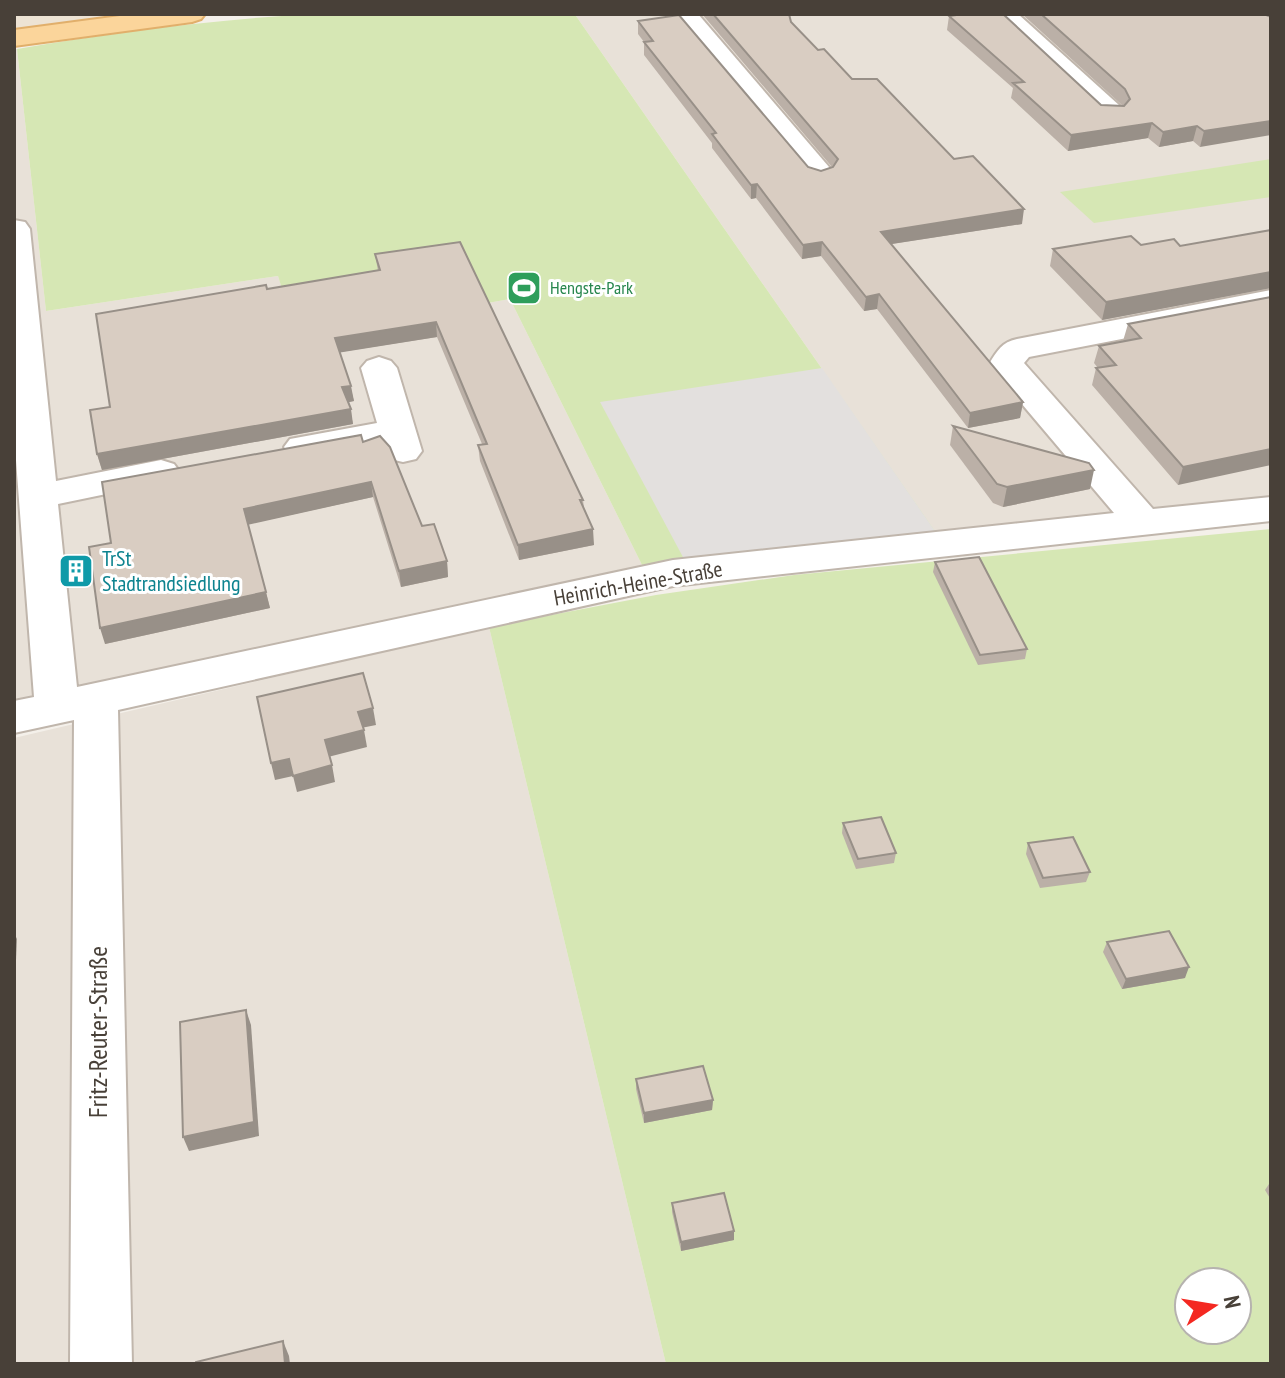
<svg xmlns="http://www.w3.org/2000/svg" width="1285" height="1378" font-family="'PT Sans Narrow',sans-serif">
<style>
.residential{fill:#e8e1d8}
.education{fill:#ede3d4}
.green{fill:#d6e7b4;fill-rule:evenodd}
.parking{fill:#e3e0de}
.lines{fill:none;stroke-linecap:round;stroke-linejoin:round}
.minor-casing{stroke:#c0b6ac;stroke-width:4}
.major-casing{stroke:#e1af6b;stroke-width:4}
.minor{fill:#fff;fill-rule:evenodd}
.major{fill:#fbd59b;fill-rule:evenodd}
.wall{fill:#bbb0a7}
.shaded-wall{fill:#989088}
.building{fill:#d9cdc2;stroke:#989088;stroke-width:2}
.labels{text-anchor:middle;stroke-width:6;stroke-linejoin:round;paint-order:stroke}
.far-leisure-label{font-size:18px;fill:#27864d;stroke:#fff;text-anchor:start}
.culture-label{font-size:22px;fill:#0d838f;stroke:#fff;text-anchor:start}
.street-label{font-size:22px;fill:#484038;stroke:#fff}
.near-street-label{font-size:26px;fill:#484038;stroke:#fff}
</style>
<rect width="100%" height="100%" fill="#f4f0ea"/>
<g class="residential">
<polygon points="718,14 1271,14 1271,501 935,531 576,16"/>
<polygon points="14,49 17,49 46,311 278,276 298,337 510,299 642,565 14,706"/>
<polygon points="489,627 666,1364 14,1364 14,738"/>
</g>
<polygon class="education" points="14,14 141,14 14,33"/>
<g class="green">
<path d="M296,15L576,16L935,531L642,565L510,299L297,337L278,276L46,311L17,49C110,33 202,21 296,15Z"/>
<polygon points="1271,159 1271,197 1094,223 1060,192"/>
<path d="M1271,529V1364H666L489,627L656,595L794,575ZM1189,1282H1237V1330H1189Z"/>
</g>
<polygon class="parking" points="822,368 935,531 684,559 600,402"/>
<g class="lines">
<g class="minor-casing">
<g id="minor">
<polygon points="671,14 698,14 829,167 834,173 829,179 819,182 809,179"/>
<polygon points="990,14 1018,14 1120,106 1124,112 1120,118 1110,120 1100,118"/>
<path d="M14,220L25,222L30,229L56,481L161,460L174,464L180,472L174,480L58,504L77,687L673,560L1114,513L994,371L989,364C997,351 1002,342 1017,339L1271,290V310L1029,357L1024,363L1153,509L1271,497V521L673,586L118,710L132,1364H70L74,720L14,733V701L34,697L14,434Z"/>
<polygon points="379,357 391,361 397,368 422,451 416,459 403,462 390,459 382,444 303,458 290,455 284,447 290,439 377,423 361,368 367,361"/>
</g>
</g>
<g class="major-casing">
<polygon id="major" points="135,14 205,14 201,19 192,22 14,46 14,30"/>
</g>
<use href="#minor" class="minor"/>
<use href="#major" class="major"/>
</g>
<g class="wall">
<polygon points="702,14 789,14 791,22 818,50 852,79 954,159 1022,224 891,244 1023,402 1020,418 968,428 877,309 864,311 821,256 802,259 756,198 751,199 712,148 712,143 644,55 644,42 638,34 638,21 808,167 821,171 832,167"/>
<polygon points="1022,14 1264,14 1200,147 1193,141 1159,147 1148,138 1068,151 1011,98 1013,88 947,30 949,16 1101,105 1123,106"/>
<polygon points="1271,230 1271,288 1102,320 1050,266 1053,249 1141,245 1180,246"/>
<polygon points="460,242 583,500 584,508 594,545 519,560 480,461 478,445 482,444 437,337 340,352 354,401 348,402 353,424 102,470 97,454 110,407 267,289 378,271 375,254"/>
<polygon points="1271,297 1178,485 1092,385 1096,368 1098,368 1094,363 1099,346 1123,341 1128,324"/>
<polygon points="953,426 1090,489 1003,507 993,503 950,445"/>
<polygon points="363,442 447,561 448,577 401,587 373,497 248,524 270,608 105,644 111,543"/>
<polygon points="935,562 1027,649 1025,659 978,665 933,572"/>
<polygon points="843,823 896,853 894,863 856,869 842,833"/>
<polygon points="1028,843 1090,872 1086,882 1040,888 1026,854"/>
<polygon points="1107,942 1185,978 1122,989 1103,952"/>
<polygon points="636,1079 713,1100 712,1110 644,1123 636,1089"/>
<polygon points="1271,1181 1271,1200 1265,1190"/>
<polygon points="672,1203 734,1240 681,1251 672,1212"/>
</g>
<g class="shaded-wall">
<polygon points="1271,121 1271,135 1200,147 1204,131"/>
<polygon points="1152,123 1148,138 1068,151 1071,135"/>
<polygon points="1197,126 1193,141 1159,147 1163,132"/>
<polygon points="757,184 756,198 751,199 751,185"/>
<polygon points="1024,209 1022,224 879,246 881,232"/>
<polygon points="822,242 821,256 802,259 803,245"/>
<polygon points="1271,272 1271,288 1102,320 1106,302"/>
<polygon points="879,294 877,309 864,311 866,297"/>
<polygon points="436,322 437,337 337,353 335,338"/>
<polygon points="351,386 354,401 345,403 342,387"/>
<polygon points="1023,402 1020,418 968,428 970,413"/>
<polygon points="351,409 353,424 102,470 97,454"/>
<polygon points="1271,449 1271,465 1178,485 1183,467"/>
<polygon points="1094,470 1090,489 1003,507 1007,487"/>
<polygon points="371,482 373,497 247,525 244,509"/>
<polygon points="593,529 594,545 519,560 518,545"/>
<polygon points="447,561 448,577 401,587 399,571"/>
<polygon points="266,592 270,608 105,644 100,628"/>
<polygon points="373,708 376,725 361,728 358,712"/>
<polygon points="364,730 367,747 328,757 325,740"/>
<polygon points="289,759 332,765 335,782 297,792 293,776 275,780 271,763"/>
<polygon points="14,933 17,939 14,1002"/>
<polygon points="1189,967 1185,978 1122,989 1126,979"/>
<polygon points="246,1010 251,1025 259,1136 189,1151 183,1137"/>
<polygon points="713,1100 712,1110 644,1123 644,1113"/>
<polygon points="734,1231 734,1240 681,1251 681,1242"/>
<polygon points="283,1341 289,1356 290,1364 285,1364"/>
</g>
<g class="building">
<polygon points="713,14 789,14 791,22 818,50 824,49 852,79 877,79 954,159 973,156 1024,209 881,232 1023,402 970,413 879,294 866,297 822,242 803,245 757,184 751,185 712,134 716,133 644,42 653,41 638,21 679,15 808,167 821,171 833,167 838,159"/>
<polygon points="964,14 1003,14 1101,105 1124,106 1130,99 1125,89 1041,14 1264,14 1271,17 1271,121 1204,131 1197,126 1163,132 1152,123 1071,135 1013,83 1024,82 949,16"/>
<polygon points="1271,230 1271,272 1106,302 1053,249 1131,236 1141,245 1174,239 1180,246"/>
<polygon points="460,242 583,500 580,500 593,529 518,545 478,445 487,444 436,322 335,338 351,386 342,387 351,409 97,454 90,410 110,407 96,314 266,285 267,289 380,270 375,254"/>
<polygon points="1271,297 1271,449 1183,467 1096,368 1116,365 1099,346 1141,338 1128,324"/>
<polygon points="953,426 1089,463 1094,470 1007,487 997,484"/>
<polygon points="361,435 363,442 380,436 390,447 422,526 434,524 447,561 399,571 371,482 244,509 266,592 100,628 89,547 111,543 102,482"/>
<polygon points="979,557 1027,649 980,655 935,562"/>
<polygon points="363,673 373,708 358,712 364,730 325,740 332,765 293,776 289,759 271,763 257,697"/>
<polygon points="881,817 896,853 858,859 843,823"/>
<polygon points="1073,837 1090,872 1043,878 1028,843"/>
<polygon points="1169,931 1189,967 1126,979 1107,942"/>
<polygon points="246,1010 254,1122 183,1137 180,1022"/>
<polygon points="703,1066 713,1100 644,1113 636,1079"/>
<polygon points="724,1193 734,1231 681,1242 672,1203"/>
<polygon points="283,1341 285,1364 196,1364 196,1362"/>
</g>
<defs>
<g id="stadium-square" transform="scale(1.8)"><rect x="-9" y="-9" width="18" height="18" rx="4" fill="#2e9e5b" stroke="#fff"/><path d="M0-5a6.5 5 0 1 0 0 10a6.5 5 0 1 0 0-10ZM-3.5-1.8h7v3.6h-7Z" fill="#fff"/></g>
<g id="building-square" transform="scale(1.8)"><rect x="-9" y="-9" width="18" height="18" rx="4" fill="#0f9aa8" stroke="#fff"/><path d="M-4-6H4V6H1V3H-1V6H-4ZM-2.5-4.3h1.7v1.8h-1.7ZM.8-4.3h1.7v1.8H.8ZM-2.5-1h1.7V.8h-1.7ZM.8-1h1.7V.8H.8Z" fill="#fff"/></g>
</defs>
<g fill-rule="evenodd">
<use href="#stadium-square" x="524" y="288"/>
<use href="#building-square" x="76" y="571"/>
</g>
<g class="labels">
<g class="far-leisure-label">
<text x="550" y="294">Hengste-Park</text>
</g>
<g class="culture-label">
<text x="102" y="566">TrSt<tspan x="102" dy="25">Stadtrandsiedlung</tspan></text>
</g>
<g class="street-label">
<text transform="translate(638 583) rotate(-10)" y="8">Heinrich-Heine-Straße</text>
</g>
<g class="near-street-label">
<text transform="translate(98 1032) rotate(-90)" y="9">Fritz-Reuter-Straße</text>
</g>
</g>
<rect width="1285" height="1378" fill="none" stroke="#484038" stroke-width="32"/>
<g transform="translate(1213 1306) rotate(78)"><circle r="38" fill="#ffffff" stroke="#b6b3af" stroke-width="2"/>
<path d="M0-6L14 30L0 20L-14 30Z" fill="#f42821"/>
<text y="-12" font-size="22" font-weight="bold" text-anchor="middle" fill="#484038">N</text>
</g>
</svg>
